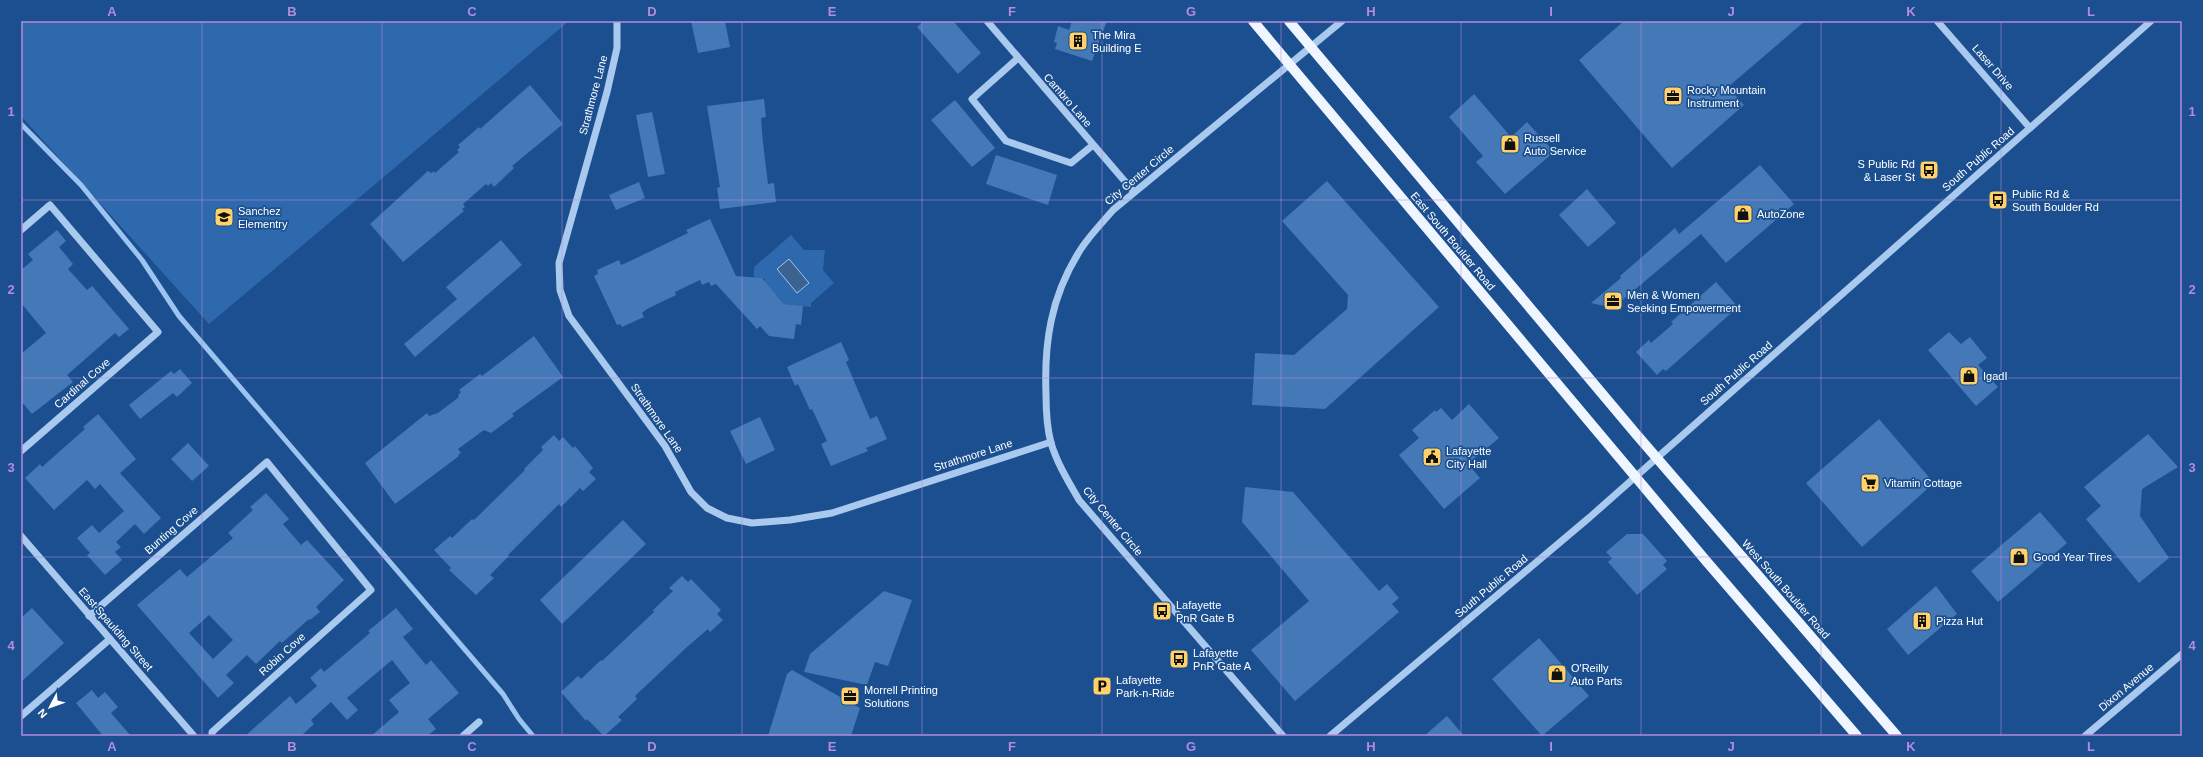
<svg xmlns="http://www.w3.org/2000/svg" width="2203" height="757" font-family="Arial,sans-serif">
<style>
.green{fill:#2e69ad}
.water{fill:#3c6290;stroke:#9cc4f0}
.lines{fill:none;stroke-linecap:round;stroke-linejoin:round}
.stream{stroke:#9cc4f0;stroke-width:5}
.building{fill:#4478b7;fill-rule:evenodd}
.minor{stroke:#a9c9ee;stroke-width:7}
.major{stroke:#f0f6ff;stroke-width:10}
.grid{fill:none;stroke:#b68bdc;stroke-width:1;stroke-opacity:0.55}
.labels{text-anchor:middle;stroke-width:3.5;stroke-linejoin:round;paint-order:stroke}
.poi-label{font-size:11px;fill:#fff;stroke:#1b4f8f;text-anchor:start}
.street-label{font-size:11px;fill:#fff;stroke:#1b4f8f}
.neatline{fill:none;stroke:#b68bdc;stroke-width:1.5}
.grid-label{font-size:13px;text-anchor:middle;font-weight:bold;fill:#b68bdc}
</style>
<rect width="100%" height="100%" fill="#1b4f8f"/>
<g class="green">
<polygon points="21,21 569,21 209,324 21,116"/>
<polygon points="791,235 804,250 825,250 823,270 834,283 811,303 811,307 784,304 776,294 767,301 764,297 765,279 754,278 754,267"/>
</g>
<polygon class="water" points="789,259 809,283 797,293 777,269"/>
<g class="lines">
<polyline class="stream" points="21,124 81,185 142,260 179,316 503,694 519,719 533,736"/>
</g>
<g class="building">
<polygon points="691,21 725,21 730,47 698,53"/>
<polygon points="924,21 953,21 981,53 958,74 917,27"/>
<polygon points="1072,21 1107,21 1092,61 1055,49 1057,43 1054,42 1058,26 1069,30"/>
<polygon points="1624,21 1805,21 1728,87 1744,105 1672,168 1579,60"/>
<polygon points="530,85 563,124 512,166 514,168 494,187 491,183 488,186 486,184 463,204 465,207 462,209 464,211 403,262 370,224 428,171 431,173 434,171 435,173 459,152 457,150 460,147 458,145 479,127 480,129"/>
<polygon points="1474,94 1511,137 1527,122 1554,152 1505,194 1476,162 1483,156 1449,117"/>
<polygon points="764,99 766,117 761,118 763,143 768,184 774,183 776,202 720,209 717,188 720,187 707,106"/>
<polygon points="955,100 995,148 972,167 931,120"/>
<polygon points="652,112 665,174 648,177 636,115"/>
<polygon points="996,155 1057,175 1048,205 986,184"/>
<polygon points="1760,165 1794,204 1726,263 1701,234 1613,308 1591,303 1621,278 1620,276 1675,228 1679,234"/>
<polygon points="1327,181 1439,307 1325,409 1252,405 1255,353 1294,355 1347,309 1348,295 1282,221"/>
<polygon points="639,182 645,198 616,210 609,195"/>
<polygon points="1587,189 1616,223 1588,247 1559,215"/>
<polygon points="710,219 736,276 762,278 784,304 803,306 801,325 796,324 794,339 769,336 760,326 757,329 716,284 711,286 709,282 702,285 700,280 675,292 676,295 647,309 642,313 644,317 622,327 620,324 617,325 594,276 598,274 597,270 619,260 621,265 626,263 688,233 686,230"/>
<polygon points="57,230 66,241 59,247 73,264 68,269 87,290 92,286 129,329 119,337 115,333 67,375 73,382 32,414 21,401 21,354 46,333 21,303 21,270 33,260 28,254"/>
<polygon points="501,240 522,265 415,357 404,344 457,299 446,287"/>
<polygon points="1716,282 1738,307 1666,371 1663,369 1657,375 1636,352 1649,340 1651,343 1673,324 1671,322"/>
<polygon points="1949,332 1961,344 1970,337 1987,358 1978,365 1998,387 1976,406 1928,350"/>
<polygon points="534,336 563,377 512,414 514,416 491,433 484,430 458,449 461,453 458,455 459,456 395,504 365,463 427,413 429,416 438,413 459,397 458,395 461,392 459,390 480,374 482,376"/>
<polygon points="841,342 849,360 846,362 870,419 877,416 887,439 866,448 868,451 831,466 821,444 827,441 812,409 810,410 798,384 795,386 787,367"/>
<polygon points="180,369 192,383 177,397 173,393 140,419 129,405 171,371 174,374"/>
<polygon points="1469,404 1499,438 1468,464 1480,478 1444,509 1399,455 1419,438 1412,430 1435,410 1436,412 1441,408 1452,420"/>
<polygon points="98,414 136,459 120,473 161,518 144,534 135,524 116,542 121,547 115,552 122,560 105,575 87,555 90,553 77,538 92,525 99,533 124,511 100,484 95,489 87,480 54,510 25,478 40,464 42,467 85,429 83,427"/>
<polygon points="760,417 775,450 746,464 730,431"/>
<polygon points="1879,419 1934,483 1862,547 1806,483"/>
<polygon points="2148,434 2178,467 2142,489 2140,516 2169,558 2139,583 2086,519 2101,506 2084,487"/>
<polygon points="554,435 559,441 563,437 573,448 575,446 593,468 589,472 596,479 583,491 580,488 561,507 559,504 508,555 509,556 490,575 494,578 476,595 449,570 451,568 434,550 450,536 452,538 472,519 474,520 525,470 524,469 543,450 541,447"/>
<polygon points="188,443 209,466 192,481 171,459"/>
<polygon points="1245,487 1293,492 1379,591 1387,584 1399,598 1392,604 1399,612 1295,701 1251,650 1309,601 1242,522"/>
<path d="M266,493L289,519L283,524L301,545L307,540L344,580L316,607L320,612L310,620L309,619L282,643L280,641L256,664L247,655L226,675L234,683L218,698L137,605L180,569L187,577L233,538L228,533L253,510L250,507ZM209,615L233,640L213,659L189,633Z"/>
<polygon points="2040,512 2067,543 1998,602 1971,571"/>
<polygon points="623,520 646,544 562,624 540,600"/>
<polygon points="1627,534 1643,534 1667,561 1663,565 1667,569 1637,595 1608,562 1612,558 1606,552"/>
<polygon points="682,576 688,582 691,579 721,610 717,614 723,620 710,632 708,629 687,647 635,696 637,699 618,717 622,720 604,736 587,719 586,721 561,692 578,676 581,679 601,660 602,661 654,612 653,610 673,591 669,588"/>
<polygon points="1936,586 1957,614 1908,655 1887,629"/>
<polygon points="884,591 912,600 888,666 875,662 867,685 804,672 810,654"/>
<polygon points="32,608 64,643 21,682 21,618"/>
<polygon points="396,608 413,629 403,637 426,665 431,660 459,693 428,719 436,729 427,736 371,736 399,712 389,700 410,683 392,660 347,698 358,710 347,720 331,702 311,720 314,724 301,736 245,736 290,696 296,704 317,686 310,678 321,668 324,672 370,633 368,631"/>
<polygon points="1539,638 1589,696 1542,736 1492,679"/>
<polygon points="792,670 860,708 851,736 768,736 787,674"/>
<polygon points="92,690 98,698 105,692 118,707 111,713 131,736 103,736 76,703"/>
<polygon points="1447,716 1464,736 1424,736"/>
</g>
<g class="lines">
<g class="minor">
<polyline points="617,21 617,48 607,92 559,263 560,290 569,316 665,446 691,492 707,508 727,518 752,523 790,520 832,513 1051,442"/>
<polyline points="987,21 1134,192"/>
<polyline points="1938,22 2030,128"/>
<polyline points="1018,58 972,99 1006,141 1071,163 1093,145"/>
<polyline points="21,230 50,205 158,332 21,451"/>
<polyline points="21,536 194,736"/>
<polyline points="89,616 267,462 371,590 212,732 212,736"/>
<polyline points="21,716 110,639"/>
<polyline points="463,736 479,722"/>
<path d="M1283,736L1079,500C1068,481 1057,463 1051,443C1047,428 1046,410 1046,394C1044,342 1051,297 1079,252C1088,237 1102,223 1113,210L1342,21"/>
<polyline points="1330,736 1590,517 2151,21"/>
<polyline points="2085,736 2182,654"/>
</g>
<g class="major">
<polyline points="1253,21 1707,562 1857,736"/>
<polyline points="1289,21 1636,434 1897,736"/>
</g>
</g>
<path class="grid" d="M202,21V736M382,21V736M562,21V736M742,21V736M922,21V736M1102,21V736M1281,21V736M1461,21V736M1641,21V736M1821,21V736M2001,21V736M21,200H2182M21,378H2182M21,557H2182"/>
<defs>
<g id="building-square" transform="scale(1)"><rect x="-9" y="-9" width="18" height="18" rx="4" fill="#ffd166" stroke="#1b4f8f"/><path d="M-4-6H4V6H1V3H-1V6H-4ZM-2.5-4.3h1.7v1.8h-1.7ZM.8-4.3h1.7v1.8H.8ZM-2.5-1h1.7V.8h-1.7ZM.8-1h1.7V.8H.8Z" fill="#111"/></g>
<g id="office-square" transform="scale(1)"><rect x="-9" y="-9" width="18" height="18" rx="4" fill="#ffd166" stroke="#1b4f8f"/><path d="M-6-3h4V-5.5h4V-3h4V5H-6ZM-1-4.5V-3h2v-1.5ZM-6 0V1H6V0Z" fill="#111"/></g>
<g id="shop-square" transform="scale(1)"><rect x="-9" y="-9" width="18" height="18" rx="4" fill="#ffd166" stroke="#1b4f8f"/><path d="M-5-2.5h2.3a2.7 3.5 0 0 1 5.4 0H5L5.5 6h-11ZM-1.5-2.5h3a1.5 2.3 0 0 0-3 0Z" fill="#111"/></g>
<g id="bus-square" transform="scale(1)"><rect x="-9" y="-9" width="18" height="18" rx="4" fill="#ffd166" stroke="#1b4f8f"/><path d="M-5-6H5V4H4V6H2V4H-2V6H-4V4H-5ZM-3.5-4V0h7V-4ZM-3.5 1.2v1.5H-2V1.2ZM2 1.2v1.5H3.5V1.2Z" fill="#111"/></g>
<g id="school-square" transform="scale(1)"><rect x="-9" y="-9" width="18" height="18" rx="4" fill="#ffd166" stroke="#1b4f8f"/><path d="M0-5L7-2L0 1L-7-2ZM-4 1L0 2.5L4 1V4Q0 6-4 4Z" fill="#111"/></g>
<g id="civic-square" transform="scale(1)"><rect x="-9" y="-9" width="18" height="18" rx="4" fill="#ffd166" stroke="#1b4f8f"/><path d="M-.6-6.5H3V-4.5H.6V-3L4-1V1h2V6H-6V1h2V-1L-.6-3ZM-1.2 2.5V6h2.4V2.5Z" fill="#111"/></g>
<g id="supermarket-square" transform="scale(1)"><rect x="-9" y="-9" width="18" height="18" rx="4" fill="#ffd166" stroke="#1b4f8f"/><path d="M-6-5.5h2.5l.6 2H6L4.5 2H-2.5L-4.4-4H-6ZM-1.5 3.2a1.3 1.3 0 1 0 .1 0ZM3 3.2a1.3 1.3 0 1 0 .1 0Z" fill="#111"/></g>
<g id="parking-square" transform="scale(1)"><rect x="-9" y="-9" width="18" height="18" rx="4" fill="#ffd166" stroke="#1b4f8f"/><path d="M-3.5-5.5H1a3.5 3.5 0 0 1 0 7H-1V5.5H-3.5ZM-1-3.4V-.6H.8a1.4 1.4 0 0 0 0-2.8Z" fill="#111"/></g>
</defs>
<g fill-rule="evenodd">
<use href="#building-square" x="1078" y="41"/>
<use href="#office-square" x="1673" y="96"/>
<use href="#shop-square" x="1510" y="144"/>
<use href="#bus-square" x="1929" y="170"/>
<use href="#bus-square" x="1998" y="200"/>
<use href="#shop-square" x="1743" y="214"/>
<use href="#school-square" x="224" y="217"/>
<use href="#office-square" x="1613" y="301"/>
<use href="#shop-square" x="1969" y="376"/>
<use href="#civic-square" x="1432" y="457"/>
<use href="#supermarket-square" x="1870" y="483"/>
<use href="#shop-square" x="2019" y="557"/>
<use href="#bus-square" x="1162" y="611"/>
<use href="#building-square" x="1922" y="621"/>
<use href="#bus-square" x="1179" y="659"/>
<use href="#shop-square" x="1557" y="674"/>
<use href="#parking-square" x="1102" y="686"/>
<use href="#office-square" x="850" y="696"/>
</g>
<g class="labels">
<g class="poi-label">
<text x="1092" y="39">The Mira<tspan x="1092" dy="13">Building E</tspan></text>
<text x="1687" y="94">Rocky Mountain<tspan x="1687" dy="13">Instrument</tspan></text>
<text x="1524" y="142">Russell<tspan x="1524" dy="13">Auto Service</tspan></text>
<text x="1915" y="168" text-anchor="end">S Public Rd<tspan x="1915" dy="13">&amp; Laser St</tspan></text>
<text x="2012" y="198">Public Rd &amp;<tspan x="2012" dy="13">South Boulder Rd</tspan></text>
<text x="238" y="215">Sanchez<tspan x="238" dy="13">Elementry</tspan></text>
<text x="1757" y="218">AutoZone</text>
<text x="1627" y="299">Men &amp; Women<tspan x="1627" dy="13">Seeking Empowerment</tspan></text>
<text x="1983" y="380">IgadI</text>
<text x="1446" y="455">Lafayette<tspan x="1446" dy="13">City Hall</tspan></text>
<text x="1884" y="487">Vitamin Cottage</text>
<text x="2033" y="561">Good Year Tires</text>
<text x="1176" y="609">Lafayette<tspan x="1176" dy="13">PnR Gate B</tspan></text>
<text x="1936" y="625">Pizza Hut</text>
<text x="1193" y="657">Lafayette<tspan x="1193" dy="13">PnR Gate A</tspan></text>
<text x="1571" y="672">O'Reilly<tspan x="1571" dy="13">Auto Parts</tspan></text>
<text x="1116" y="684">Lafayette<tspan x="1116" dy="13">Park-n-Ride</tspan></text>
<text x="864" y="694">Morrell Printing<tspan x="864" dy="13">Solutions</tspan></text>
</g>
<g class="street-label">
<text transform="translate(1993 67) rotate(49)" y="4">Laser Drive</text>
<text transform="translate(593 95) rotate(-75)" y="4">Strathmore Lane</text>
<text transform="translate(1068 100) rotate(49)" y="4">Cambro Lane</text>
<text transform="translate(1978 159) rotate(-41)" y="4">South Public Road</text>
<text transform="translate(1139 175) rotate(-40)" y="4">City Center Circle</text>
<text transform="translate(1453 241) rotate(50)" y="4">East South Boulder Road</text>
<text transform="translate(1736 373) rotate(-41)" y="4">South Public Road</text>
<text transform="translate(82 383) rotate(-41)" y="4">Cardinal Cove</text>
<text transform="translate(657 418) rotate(55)" y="4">Strathmore Lane</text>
<text transform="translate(973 455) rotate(-18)" y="4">Strathmore Lane</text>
<text transform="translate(1113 521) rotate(50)" y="4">City Center Circle</text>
<text transform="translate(171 530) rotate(-41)" y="4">Bunting Cove</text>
<text transform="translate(1491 586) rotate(-40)" y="4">South Public Road</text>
<text transform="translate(1786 589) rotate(49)" y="4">West South Boulder Road</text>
<text transform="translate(116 629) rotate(49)" y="4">East Spaulding Street</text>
<text transform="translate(282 654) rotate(-42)" y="4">Robin Cove</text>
<text transform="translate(2126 687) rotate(-40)" y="4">Dixon Avenue</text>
</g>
</g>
<rect width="2203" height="757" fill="none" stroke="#1b4f8f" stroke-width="44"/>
<g transform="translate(50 707) rotate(229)" stroke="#1b4f8f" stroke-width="3" paint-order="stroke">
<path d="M0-3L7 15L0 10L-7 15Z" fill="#ffffff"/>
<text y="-6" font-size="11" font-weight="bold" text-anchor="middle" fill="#ffffff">N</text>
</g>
<rect x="22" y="22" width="2159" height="713" class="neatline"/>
<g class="grid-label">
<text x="112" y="16">A</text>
<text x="292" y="16">B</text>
<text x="472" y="16">C</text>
<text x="652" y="16">D</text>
<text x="832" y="16">E</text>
<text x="1012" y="16">F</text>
<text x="1191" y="16">G</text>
<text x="1371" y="16">H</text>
<text x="1551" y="16">I</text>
<text x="1731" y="16">J</text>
<text x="1911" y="16">K</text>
<text x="2091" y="16">L</text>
<text x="11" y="116">1</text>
<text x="2192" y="116">1</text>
<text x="11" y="294">2</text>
<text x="2192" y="294">2</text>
<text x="11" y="472">3</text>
<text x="2192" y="472">3</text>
<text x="11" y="650">4</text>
<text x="2192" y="650">4</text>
<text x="112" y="751">A</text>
<text x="292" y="751">B</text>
<text x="472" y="751">C</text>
<text x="652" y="751">D</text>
<text x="832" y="751">E</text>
<text x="1012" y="751">F</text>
<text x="1191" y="751">G</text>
<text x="1371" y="751">H</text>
<text x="1551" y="751">I</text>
<text x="1731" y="751">J</text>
<text x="1911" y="751">K</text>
<text x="2091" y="751">L</text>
</g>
</svg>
